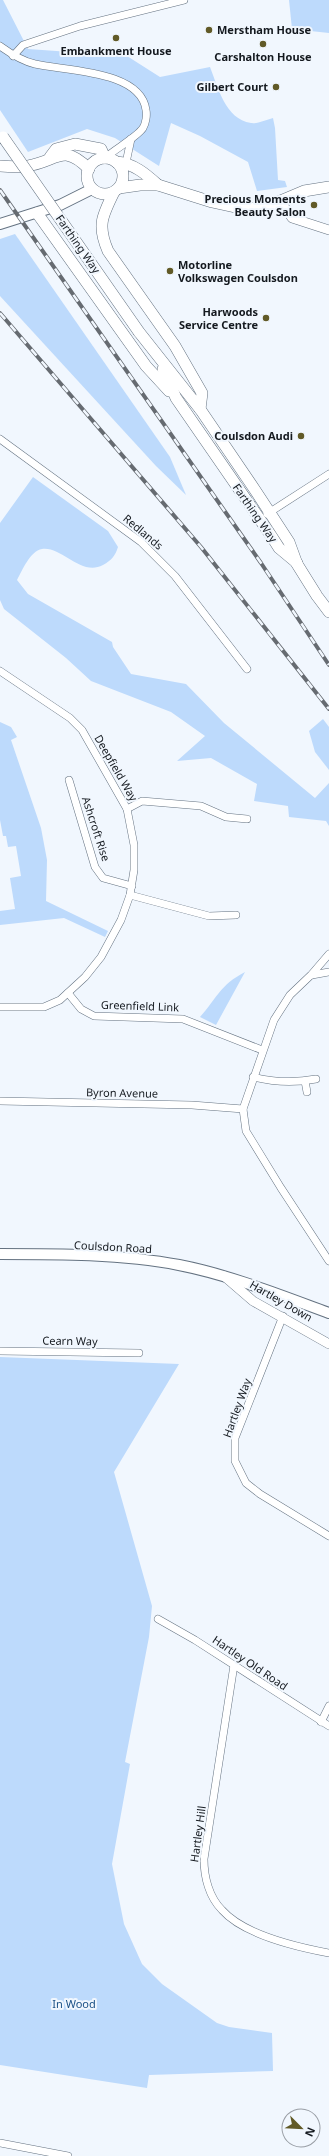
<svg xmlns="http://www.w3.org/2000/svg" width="329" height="2156" font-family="'Noto Sans',sans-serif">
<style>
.green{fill:#bddafc}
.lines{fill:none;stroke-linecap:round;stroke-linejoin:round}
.minor-casing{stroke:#647281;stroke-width:8}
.tertiary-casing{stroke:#647281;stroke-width:10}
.secondary-casing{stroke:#647281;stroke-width:12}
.primary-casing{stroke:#647281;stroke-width:12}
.trunk-casing{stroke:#647281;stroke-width:12}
.minor{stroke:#fff;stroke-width:7}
.tertiary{stroke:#fff;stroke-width:9}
.secondary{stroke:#fff;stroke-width:10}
.primary{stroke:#fff;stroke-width:11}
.trunk{stroke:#fff;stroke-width:11}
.rail-casing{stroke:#666b71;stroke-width:4}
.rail{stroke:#f1f7fe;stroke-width:2.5;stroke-dasharray:8;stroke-linecap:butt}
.trunk-bridge-casing{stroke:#647281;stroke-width:12;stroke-linecap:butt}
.trunk-bridge{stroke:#fff;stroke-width:11}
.poi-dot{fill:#615a27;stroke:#f1f7fe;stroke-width:1.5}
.labels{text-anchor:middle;stroke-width:4;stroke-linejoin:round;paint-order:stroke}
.poi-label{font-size:11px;font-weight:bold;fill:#14191f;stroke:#f1f7fe;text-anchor:end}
.street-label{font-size:11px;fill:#14191f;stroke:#f1f7fe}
.park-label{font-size:11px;fill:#1a5086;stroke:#f1f7fe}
</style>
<rect width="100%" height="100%" fill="#f1f7fe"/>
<g class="green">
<path d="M0,0H3L28,49L127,56L160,77L210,67C218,87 225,119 251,123C257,124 266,120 273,118L275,128L278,180L285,181L287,187L257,191L248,162L200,136L171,123L159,166L115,138L87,129L28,152L0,110Z"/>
<polygon points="289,0 329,0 329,33 292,29"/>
<polygon points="15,234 170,457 186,495 156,466 0,296 0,239"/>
<path d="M33,477L108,531L118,547C115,556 112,560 103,565C81,577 62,546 42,549C30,551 22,571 17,580L28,594L112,642L113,647L131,674L186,684L224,723L315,798L329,783V826L326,821L289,817L288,806L254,801L257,784L211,758L177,761L205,736L171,712L91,681L66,658L4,609L0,600V523Z"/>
<polygon points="323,719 329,727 329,770 315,752 309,731"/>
<polygon points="0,722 11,727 17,737 11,740 41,828 47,860 46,901 108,931 105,937 64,918 0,925 0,911 15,909 10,878 21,876 16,846 8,847 6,836 3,836 0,820"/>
<path d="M245,972L216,1025L200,1017C217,998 220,985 245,972Z"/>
<polygon points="0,1357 179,1364 114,1472 152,1606 149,1637 125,1762 130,1764 112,1864 124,1924 142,1964 162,1984 217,2023 229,2027 272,2033 273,2071 149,2075 147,2088 0,2065"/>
</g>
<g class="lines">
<g class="minor-casing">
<g id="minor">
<path d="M0,46C11,54 22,61 35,64C65,71 141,70 146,110C147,115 146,123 143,128C137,137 115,149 105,158"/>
<polyline points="13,56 23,45 80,26 184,0"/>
<polyline points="123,177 131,139"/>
<polyline points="0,439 141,542 175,576 247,669"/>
<polyline points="267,514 329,474"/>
<polyline points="0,671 70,718 82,730 127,809 134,845 134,870 130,895 121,920 101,957 85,977 60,1000 44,1007 0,1007"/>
<polyline points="69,780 95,867 103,878 132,886"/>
<polyline points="127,809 142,801 201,806 226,817 247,819"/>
<polyline points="130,895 209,916 236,915"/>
<polyline points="329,954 311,975 290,995 274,1020 243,1109 246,1131 281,1188 329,1261"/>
<polyline points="312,975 329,972"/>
<polyline points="68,993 81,1009 94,1016 183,1019 262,1050"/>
<path d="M253,1077C273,1082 295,1083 316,1079"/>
<polyline points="305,1081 307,1092"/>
<polyline points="0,1101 192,1105 243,1109"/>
<polyline points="283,1316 235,1438 235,1461 246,1483 260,1494 329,1536"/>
<polyline points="0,1351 139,1353"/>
<polyline points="158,1619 195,1640 329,1726"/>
<path d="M234,1665L204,1859C204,1877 209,1897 222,1910C244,1935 297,1947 329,1953"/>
<polyline points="321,1722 329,1706"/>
<polyline points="0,2143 68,2156"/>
</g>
</g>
<g class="tertiary-casing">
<g id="tertiary">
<polyline points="281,202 292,218 329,230"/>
<polyline points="224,1276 253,1301 329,1344"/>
</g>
</g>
<g class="secondary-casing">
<g id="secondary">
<polyline points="0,224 60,205 92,189"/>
<path d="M0,1254C58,1254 122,1254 179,1265C230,1275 280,1295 329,1313"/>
</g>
</g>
<g class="primary-casing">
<g id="primary">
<polyline points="50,157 56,149 75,144 101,149 105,158"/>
<circle cx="105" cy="176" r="18"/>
<path d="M116,162C133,163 146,174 158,185"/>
<path d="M0,166C10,167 21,168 32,165C59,159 64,144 89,169"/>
<polyline points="119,188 140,185 158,185 212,202 244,209 266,207 304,191 329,187"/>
</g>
</g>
<g class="trunk-casing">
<g id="trunk">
<path d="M114,192C102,216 97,226 108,251L175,346L202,393L200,409"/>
<polyline points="37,213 146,366 169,391"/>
<polyline points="139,332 200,409 255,490 289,542 297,564 317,596 329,612"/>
<polyline points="163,369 176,398 272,537 279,548 297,563"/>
</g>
</g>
<use href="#minor" class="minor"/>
<use href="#tertiary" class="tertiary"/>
<use href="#secondary" class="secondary"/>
<use href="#primary" class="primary"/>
<use href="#trunk" class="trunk"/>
<g class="rail-casing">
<g id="rail">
<polyline points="0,190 261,563 329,665"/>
<polyline points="0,313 201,547 329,709"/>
</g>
</g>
<use href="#rail" class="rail"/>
<g class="trunk-bridge-casing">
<polyline id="trunk-bridge" points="3,137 139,332"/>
</g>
<use href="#trunk-bridge" class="trunk-bridge"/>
</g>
<g class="poi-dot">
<circle cx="209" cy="30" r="4"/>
<circle cx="116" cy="38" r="4"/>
<circle cx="263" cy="44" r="4"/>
<circle cx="276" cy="87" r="4"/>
<circle cx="314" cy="205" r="4"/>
<circle cx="170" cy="271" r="4"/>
<circle cx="266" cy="318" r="4"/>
<circle cx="301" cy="436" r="4"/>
</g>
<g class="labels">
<g class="poi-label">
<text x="217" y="34" text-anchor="start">Merstham House</text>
<text x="116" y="55" text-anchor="middle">Embankment House</text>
<text x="263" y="61" text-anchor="middle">Carshalton House</text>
<text x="268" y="91">Gilbert Court</text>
<text x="306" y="203">Precious Moments<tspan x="306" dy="13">Beauty Salon</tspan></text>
<text x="178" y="269" text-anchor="start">Motorline<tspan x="178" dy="13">Volkswagen Coulsdon</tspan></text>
<text x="258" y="316">Harwoods<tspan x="258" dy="13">Service Centre</tspan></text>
<text x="293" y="440">Coulsdon Audi</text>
</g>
<g class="street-label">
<text transform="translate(78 244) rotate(55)" y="4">Farthing Way</text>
<text transform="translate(255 513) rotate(55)" y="4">Farthing Way</text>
<text transform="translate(143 532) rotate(40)" y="4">Redlands</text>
<text transform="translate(116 768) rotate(60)" y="4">Deepfield Way</text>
<text transform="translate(96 829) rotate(72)" y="4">Ashcroft Rise</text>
<text transform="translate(140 1006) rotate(2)" y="4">Greenfield Link</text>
<text transform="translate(122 1093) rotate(1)" y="4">Byron Avenue</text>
<text transform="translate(113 1247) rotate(3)" y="4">Coulsdon Road</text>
<text transform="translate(281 1301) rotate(30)" y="4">Hartley Down</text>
<text transform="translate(70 1341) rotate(1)" y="4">Cearn Way</text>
<text transform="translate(237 1408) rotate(-70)" y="4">Hartley Way</text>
<text transform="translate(250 1663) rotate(34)" y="4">Hartley Old Road</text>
<text transform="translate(198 1834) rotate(-82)" y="4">Hartley Hill</text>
</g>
<g class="park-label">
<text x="74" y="2008">In Wood</text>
</g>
</g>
<g transform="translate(301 2128) rotate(114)"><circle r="19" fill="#f1f7fe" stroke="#999ea5"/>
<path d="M0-3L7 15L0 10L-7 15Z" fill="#615a27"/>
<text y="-6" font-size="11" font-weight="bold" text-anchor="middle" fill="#14191f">N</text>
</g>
</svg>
